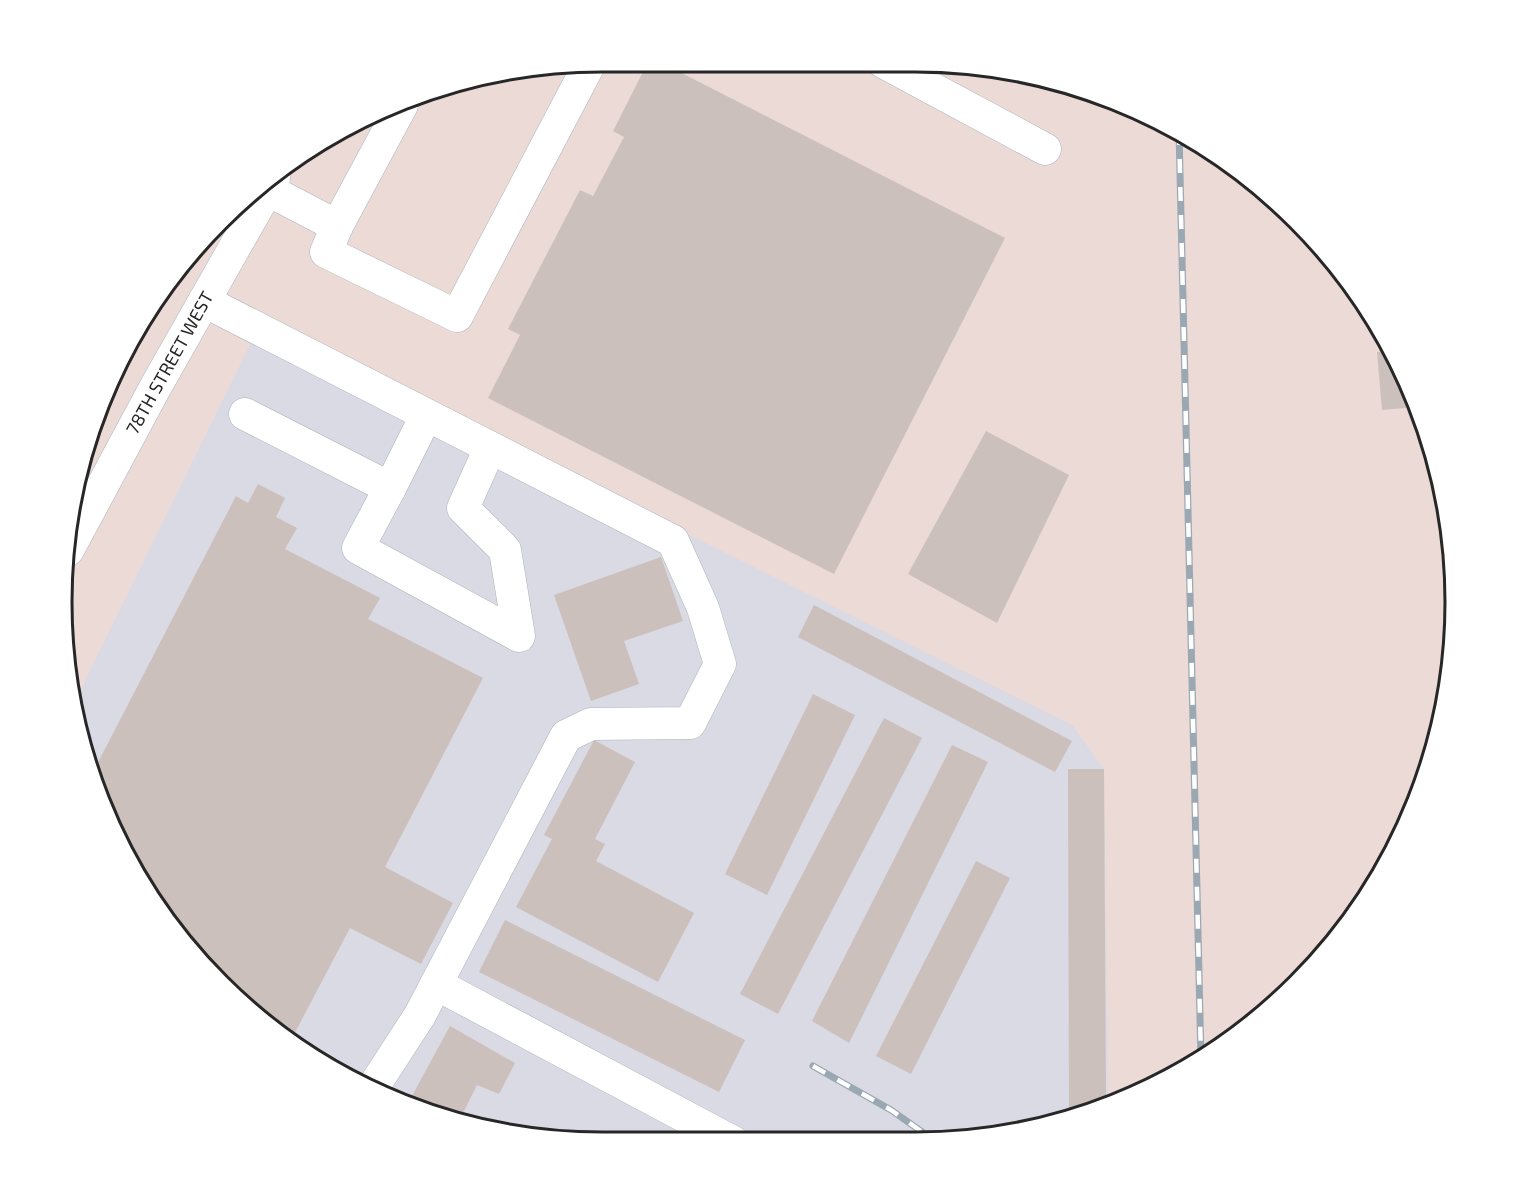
<svg xmlns="http://www.w3.org/2000/svg" width="1517" height="1204" font-family="'Exo 2',sans-serif">
<style>
.industrial{fill:#d9dae3}
.building{fill:#ccc0bc}
.lines{fill:none;stroke-linecap:round;stroke-linejoin:round}
.minor-casing{stroke:#abb6bd;stroke-width:33}
.minor{stroke:#fff;stroke-width:32}
.rail-casing{stroke:#9aa8b4;stroke-width:7}
.rail{stroke:#fff;stroke-width:4.5;stroke-dasharray:14;stroke-linecap:butt}
.labels{text-anchor:middle;stroke-width:4.5;stroke-linejoin:round;paint-order:stroke}
.street-label{font-size:18px;fill:#272727;stroke:#fff}
.rim{fill:none;stroke:#272727;stroke-width:3}
</style>
<rect width="100%" height="100%" fill="#ecdad7"/>
<polygon class="industrial" points="261,322 1072,725 1104,769 1108,1105 1088,1114 951,1141 602,1142 497,1132 395,1101 301,1051 220,984 134,873 80,742 75,701"/>
<g class="building">
<polygon points="648,62 660,62 1005,238 834,574 488,398 520,335 508,329 580,190 593,196 624,137 613,131"/>
<polygon points="1392,351 1417,407 1382,410 1377,352"/>
<polygon points="986,431 1069,475 997,623 908,574"/>
<polygon points="258,484 285,498 276,517 297,528 285,549 380,598 368,619 483,678 385,867 453,903 421,964 350,928 290,1042 220,984 134,873 93,772 236,496 248,503"/>
<polygon points="661,557 683,621 624,641 639,684 591,701 554,595"/>
<polygon points="814,605 1072,741 1055,772 798,637"/>
<polygon points="813,694 855,715 767,895 725,874"/>
<polygon points="884,718 922,738 778,1014 740,994"/>
<polygon points="594,740 635,762 595,839 605,844 596,861 694,913 658,982 516,907 552,839 544,835"/>
<polygon points="952,745 988,762 849,1043 812,1021"/>
<polygon points="1068,769 1104,769 1106,1106 1088,1114 1069,1118"/>
<polygon points="976,861 1010,878 911,1074 876,1056"/>
<polygon points="505,920 745,1040 719,1092 479,972"/>
<polygon points="450,1026 515,1063 499,1094 477,1085 459,1121 407,1105"/>
</g>
<g class="lines">
<g class="minor-casing">
<g id="minor">
<polyline points="883,62 1045,149"/>
<polyline points="268,190 337,226 402,105"/>
<polyline points="337,226 326,252 457,316 590,63"/>
<polyline points="204,301 673,541 703,608 720,664 690,723 591,724 566,736 420,1015 372,1089"/>
<polyline points="245,414 390,488 426,416"/>
<polyline points="390,488 358,548 519,636 505,550 463,508 490,448"/>
<polyline points="68,550 156,386 274,178"/>
<polyline points="436,984 733,1142"/>
</g>
</g>
<use href="#minor" class="minor"/>
<g class="rail-casing">
<g id="rail">
<polyline points="1179,131 1201,1059"/>
<polyline points="813,1066 891,1110 935,1141"/>
</g>
</g>
<use href="#rail" class="rail"/>
</g>
<g class="labels">
<g class="street-label">
<text transform="translate(170 363) rotate(-61)" y="6">78TH STREET WEST</text>
</g>
</g>
<path d="M0 0H1517V1204H0ZM602 72H915A530 530 0 0 1 1445 602V602A530 530 0 0 1 915 1132H602A530 530 0 0 1 72 602V602A530 530 0 0 1 602 72Z" fill="#fff" fill-rule="evenodd"/>
<path class="rim" d="M602 72H915A530 530 0 0 1 1445 602V602A530 530 0 0 1 915 1132H602A530 530 0 0 1 72 602V602A530 530 0 0 1 602 72Z"/>
</svg>
